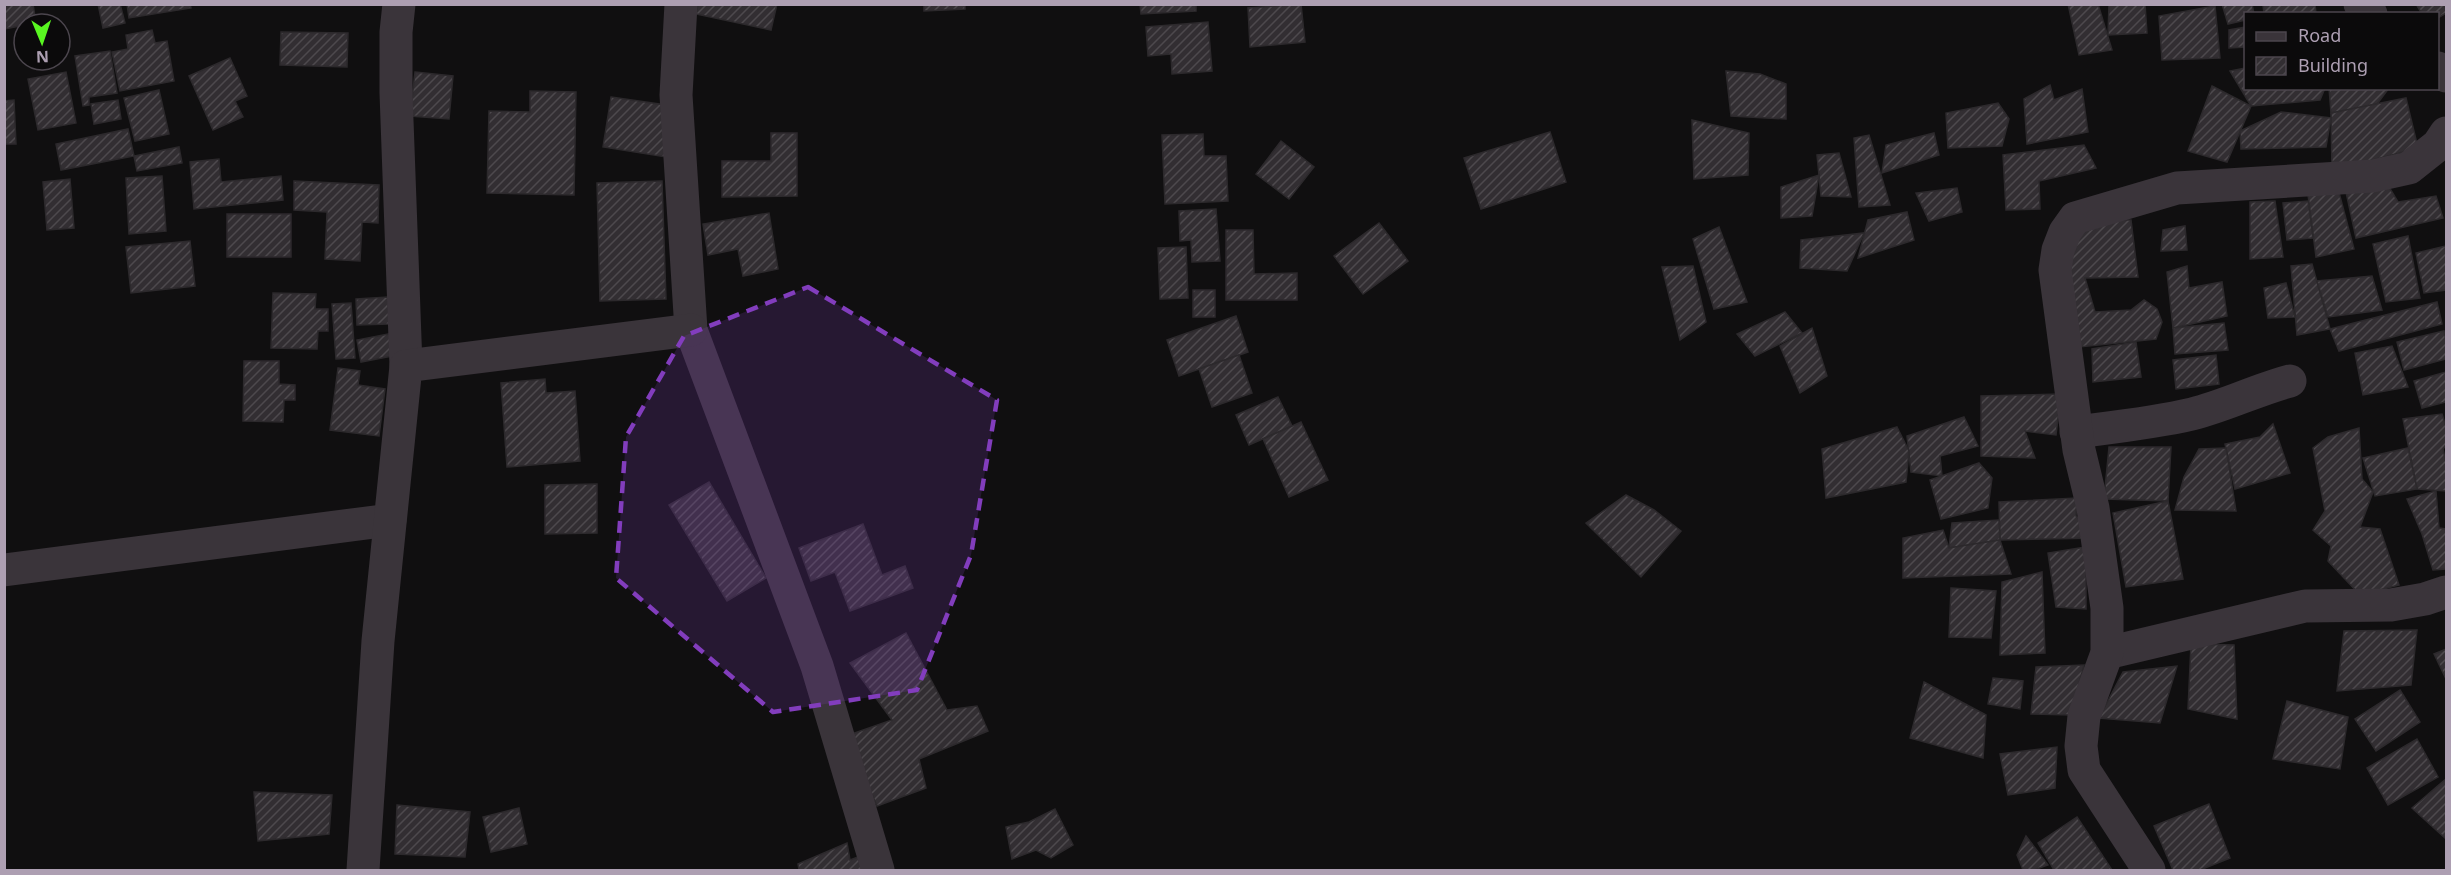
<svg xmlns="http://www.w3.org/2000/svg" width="2451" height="875" font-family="'Noto Sans',sans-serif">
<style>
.building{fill:url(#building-hatch);stroke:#2c292c;stroke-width:1.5}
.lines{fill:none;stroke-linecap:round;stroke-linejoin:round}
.minor{stroke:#3a343a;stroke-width:33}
.marked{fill:#823dbd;fill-opacity:0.2;stroke:#823dbd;stroke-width:4.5;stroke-dasharray:12 8;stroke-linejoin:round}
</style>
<defs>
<pattern id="building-hatch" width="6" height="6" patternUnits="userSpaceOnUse" patternTransform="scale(1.5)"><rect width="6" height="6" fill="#322e32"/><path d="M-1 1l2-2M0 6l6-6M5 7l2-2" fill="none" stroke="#4d494d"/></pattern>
</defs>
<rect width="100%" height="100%" fill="#100f10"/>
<g class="building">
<polygon points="4,4 33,4 36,23 4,29"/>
<polygon points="98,4 120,4 125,23 103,28"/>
<polygon points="127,4 190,4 191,8 129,18"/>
<polygon points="698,4 777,4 771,30 696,14"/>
<polygon points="924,4 965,4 965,9 924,11"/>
<polygon points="1140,4 1196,4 1196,11 1141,14"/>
<polygon points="1301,4 1305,42 1250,47 1248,8"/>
<polygon points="2068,4 2098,4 2112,50 2079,55"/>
<polygon points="2109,4 2145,4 2147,33 2108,35"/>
<polygon points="2222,4 2252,4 2254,14 2246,14 2246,20 2228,24"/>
<polygon points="2315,4 2316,14 2264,14 2263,5"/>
<polygon points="2416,4 2445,4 2446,13 2438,18 2438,14 2422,14"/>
<polygon points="2215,6 2220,58 2162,60 2159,16"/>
<polygon points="1208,22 1212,71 1172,74 1171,54 1148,56 1146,27"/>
<polygon points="2246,27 2246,47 2229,48 2229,30"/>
<polygon points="152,30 155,43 167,41 174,81 120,91 112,52 128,49 126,35"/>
<polygon points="281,32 348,33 347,67 280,65"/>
<polygon points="110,51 117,93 89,97 89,105 83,106 75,56"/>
<polygon points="230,58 247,96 235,101 243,117 213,130 189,76"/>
<polygon points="2246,68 2246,88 2325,88 2320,100 2251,106 2230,71"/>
<polygon points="1726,71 1760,74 1786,84 1786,119 1731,116"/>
<polygon points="66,72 76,123 38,130 28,79"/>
<polygon points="415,72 453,76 449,119 410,116"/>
<polygon points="2050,85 2054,100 2082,89 2088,132 2027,144 2024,99"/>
<polygon points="2212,86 2251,106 2227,162 2188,151"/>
<polygon points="2329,88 2389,88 2377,104 2331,113"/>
<polygon points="159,90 169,134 135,141 124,98"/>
<polygon points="530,91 576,92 574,195 487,193 489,111 530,112"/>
<polygon points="611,97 673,106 666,157 603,147"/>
<polygon points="2406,98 2418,148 2332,171 2331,113"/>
<polygon points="14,100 16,144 4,144 4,101"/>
<polygon points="118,100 121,119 94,124 91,104"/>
<polygon points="1998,103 2009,119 2002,146 1948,148 1946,113"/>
<polygon points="2281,112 2331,118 2326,147 2241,149 2240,131"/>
<polygon points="1692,120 1749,133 1748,175 1694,179"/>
<polygon points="128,129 134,156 61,170 56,144"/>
<polygon points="1550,132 1566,182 1481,209 1464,158"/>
<polygon points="771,133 797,133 797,196 722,197 722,161 771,161"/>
<polygon points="1934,133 1939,155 1882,173 1886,145"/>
<polygon points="1203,134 1204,156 1226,156 1228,201 1165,204 1162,135"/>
<polygon points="1869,135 1890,205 1859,207 1854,138"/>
<polygon points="1281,141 1314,167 1289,199 1256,174"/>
<polygon points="2084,145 2096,168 2039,181 2040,209 2006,210 2003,155"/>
<polygon points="179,147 182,163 137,171 134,156"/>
<polygon points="1839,153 1851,197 1821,196 1817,155"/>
<polygon points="219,159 221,182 281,176 283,200 194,209 190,162"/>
<polygon points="1819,175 1812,216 1781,218 1781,187"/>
<polygon points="162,176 166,231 129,234 126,178"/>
<polygon points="70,179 74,228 47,230 43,182"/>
<polygon points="294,181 379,185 378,223 362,222 360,261 325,259 327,212 294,210"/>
<polygon points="662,181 666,299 600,301 597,183"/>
<polygon points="2386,182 2398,202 2436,196 2443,218 2356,238 2344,183"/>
<polygon points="2337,185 2354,249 2316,257 2307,187"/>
<polygon points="1957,188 1962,212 1929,221 1916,193"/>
<polygon points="2275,201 2283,257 2250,259 2250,202"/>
<polygon points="2308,201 2313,238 2287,240 2283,203"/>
<polygon points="1216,209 1220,261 1192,262 1191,240 1180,241 1179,211"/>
<polygon points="1907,212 1914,240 1858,258 1868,220"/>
<polygon points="769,213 778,269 743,276 738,249 708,255 703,224"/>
<rect x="227" y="214" width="64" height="43"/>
<polygon points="2118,220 2131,220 2138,277 2085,278 2095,312 2131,310 2144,300 2157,309 2162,322 2156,339 2079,347 2063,278 2080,233"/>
<polygon points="1379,223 1408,261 1363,294 1334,256"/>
<polygon points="2185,226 2187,250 2161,251 2163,230"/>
<polygon points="1719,227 1747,302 1714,309 1693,239"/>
<polygon points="1226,230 1253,230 1254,274 1297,273 1297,300 1226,300"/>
<polygon points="1864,233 1847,271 1800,268 1801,240"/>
<polygon points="2408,236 2420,298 2386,302 2373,244"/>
<polygon points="190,241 195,286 131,293 126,247"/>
<polygon points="2446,246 2446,290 2424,293 2416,253"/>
<polygon points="1186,247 1188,298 1160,299 1158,248"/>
<polygon points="2312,264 2330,329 2297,335 2291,266"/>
<polygon points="1693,266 1706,322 1680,340 1662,267"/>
<polygon points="2187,266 2189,288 2222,282 2227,316 2173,328 2167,272"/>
<polygon points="2372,276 2382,310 2328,317 2317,281"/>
<polygon points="2286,283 2295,317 2268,318 2264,288"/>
<rect x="1193" y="290" width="22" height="27"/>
<polygon points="273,293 316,294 315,309 328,309 328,331 318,331 317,349 271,348"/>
<polygon points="388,297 389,324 357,325 356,299"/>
<polygon points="2437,302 2442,324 2339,351 2330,329"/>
<polygon points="351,303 355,358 336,359 332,304"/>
<polygon points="1785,312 1802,333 1755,356 1737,334"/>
<polygon points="1236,316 1248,352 1179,376 1167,340"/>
<polygon points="2224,323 2228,350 2175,354 2173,328"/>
<polygon points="1812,328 1827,376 1800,393 1780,346"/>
<polygon points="2444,331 2446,340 2446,359 2404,370 2397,342"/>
<polygon points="394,333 398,355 361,362 357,340"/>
<polygon points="2136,342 2141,377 2093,382 2092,349"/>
<polygon points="2392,346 2408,387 2363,395 2355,353"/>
<polygon points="1239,355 1252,393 1212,407 1199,369"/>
<polygon points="2216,355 2219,384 2176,389 2173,360"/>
<polygon points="244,361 279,361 279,384 295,385 295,400 284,400 283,422 243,421"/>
<polygon points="338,368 360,371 358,385 385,389 379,436 330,430"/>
<polygon points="2446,372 2446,402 2422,408 2414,381"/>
<polygon points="545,379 546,393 575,391 580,461 507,467 501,383"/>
<polygon points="2061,394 2056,435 2025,431 2035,458 1981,456 1981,396"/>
<polygon points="1278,397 1292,426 1249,445 1236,415"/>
<polygon points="2442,414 2446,427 2446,445 2443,449 2446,463 2446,491 2417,489 2403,419"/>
<polygon points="1964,417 1978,446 1940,456 1942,476 1911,472 1907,436"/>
<polygon points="1301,422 1328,480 1289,497 1263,439"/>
<polygon points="2273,424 2290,473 2235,489 2225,444 2260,437"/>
<polygon points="1897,427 1909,451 1906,482 1826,498 1822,449"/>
<polygon points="2359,428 2362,479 2373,492 2360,527 2380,529 2399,585 2360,595 2328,561 2331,546 2313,530 2325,511 2313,448 2328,437"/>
<polygon points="2109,447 2171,447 2168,501 2104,499"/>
<polygon points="2226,448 2236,511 2175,510 2184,477 2199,449"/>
<polygon points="2408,448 2417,489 2375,496 2363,458"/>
<polygon points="1979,463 1992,478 1988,508 1941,519 1930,480"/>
<polygon points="709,482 766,578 727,601 669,505"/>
<polygon points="597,484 597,533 545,534 545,485"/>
<polygon points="2436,491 2439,528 2446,529 2446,569 2433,570 2422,534 2407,499"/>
<polygon points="1626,495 1654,510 1681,531 1641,577 1586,523"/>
<polygon points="2077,498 2076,516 2098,538 2000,540 1999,502"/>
<polygon points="2168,501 2183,579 2126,587 2113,513"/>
<polygon points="1999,520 2000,540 1949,548 1952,523"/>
<polygon points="863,524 882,575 905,566 913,588 850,611 835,572 811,581 799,548"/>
<polygon points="1943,530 1949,548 2000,540 2011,574 1903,578 1903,538"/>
<polygon points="2086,547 2086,609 2056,607 2048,553"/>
<polygon points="2042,572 2045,653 2000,655 2002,582"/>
<polygon points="1951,588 1996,591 1991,638 1949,637"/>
<polygon points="2417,630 2411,685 2337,691 2344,631"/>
<polygon points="906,633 947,710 977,706 988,731 919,759 926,788 877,806 846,736 892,720 850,663"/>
<polygon points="2191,644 2234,645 2237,719 2188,709"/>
<polygon points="2446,649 2446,679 2434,654"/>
<polygon points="2084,665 2071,715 2031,714 2036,667"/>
<polygon points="2177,666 2160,723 2099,718 2123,672"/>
<polygon points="1993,678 2023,681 2020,709 1988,704"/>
<polygon points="1924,682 1986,715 1983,758 1910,738"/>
<polygon points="2400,690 2420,722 2376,751 2355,719"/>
<polygon points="2287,701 2348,717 2340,769 2273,759"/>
<polygon points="2417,739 2438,777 2388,805 2367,768"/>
<polygon points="2057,747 2055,788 2008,795 2000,754"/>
<polygon points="2446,779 2446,836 2445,838 2412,808"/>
<polygon points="254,792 332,795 329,834 258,841"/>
<polygon points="2209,804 2230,858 2200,870 2173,870 2154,826"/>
<polygon points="397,805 470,812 465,857 395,854"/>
<polygon points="519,808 527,844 491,852 483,817"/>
<polygon points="1055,809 1073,845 1051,858 1036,850 1012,859 1006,827 1029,822"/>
<polygon points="2077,817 2112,870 2054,870 2038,843"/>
<polygon points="2026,836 2048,865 2034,870 2023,870 2017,855"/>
<polygon points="847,843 850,860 858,857 863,870 799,870 798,864"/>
</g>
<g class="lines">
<g class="minor">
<polyline points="399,4 396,32 396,93 406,366"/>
<polyline points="681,4 676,95 691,330 817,666 878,870"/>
<polyline points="2360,4 2371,14"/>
<polyline points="2438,68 2446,76"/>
<path d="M2076,432C2115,427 2154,423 2192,414C2225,406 2256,390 2290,381"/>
<polyline points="4,570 390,520"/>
<polyline points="2107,653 2305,606 2391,605 2425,599 2446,592"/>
<polyline points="363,870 378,641 406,366 691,330"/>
<polyline points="2149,870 2084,770 2081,746 2084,716 2107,653 2107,608 2093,508 2079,450 2055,270 2058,250 2065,232 2075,218 2177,188 2373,176 2409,168 2438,145 2446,133"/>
</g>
</g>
<path class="marked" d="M808,287L997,400L971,555L917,690L773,712L616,578L626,437L684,336Z"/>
<rect width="2451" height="875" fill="none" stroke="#ad9fb2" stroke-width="12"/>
<rect x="2244" y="12" width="195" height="78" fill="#0b0a0b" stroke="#4c464e" stroke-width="1.5"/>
<rect x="2256" y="32" width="30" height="9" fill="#3a343a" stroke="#4c464e" stroke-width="1.5"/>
<text x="2298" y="42" font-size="18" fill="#ad9fb2">Road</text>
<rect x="2256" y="57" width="30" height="18" fill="url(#building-hatch)" stroke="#4c464e" stroke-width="1.5"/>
<text x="2298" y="72" font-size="18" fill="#ad9fb2">Building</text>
<g transform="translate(42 42) rotate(178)"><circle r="28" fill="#0b0a0b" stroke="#4c464e" stroke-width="1.5"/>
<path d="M0-4.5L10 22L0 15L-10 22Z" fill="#59f621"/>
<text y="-9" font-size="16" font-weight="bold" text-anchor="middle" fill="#ad9fb2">N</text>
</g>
</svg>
